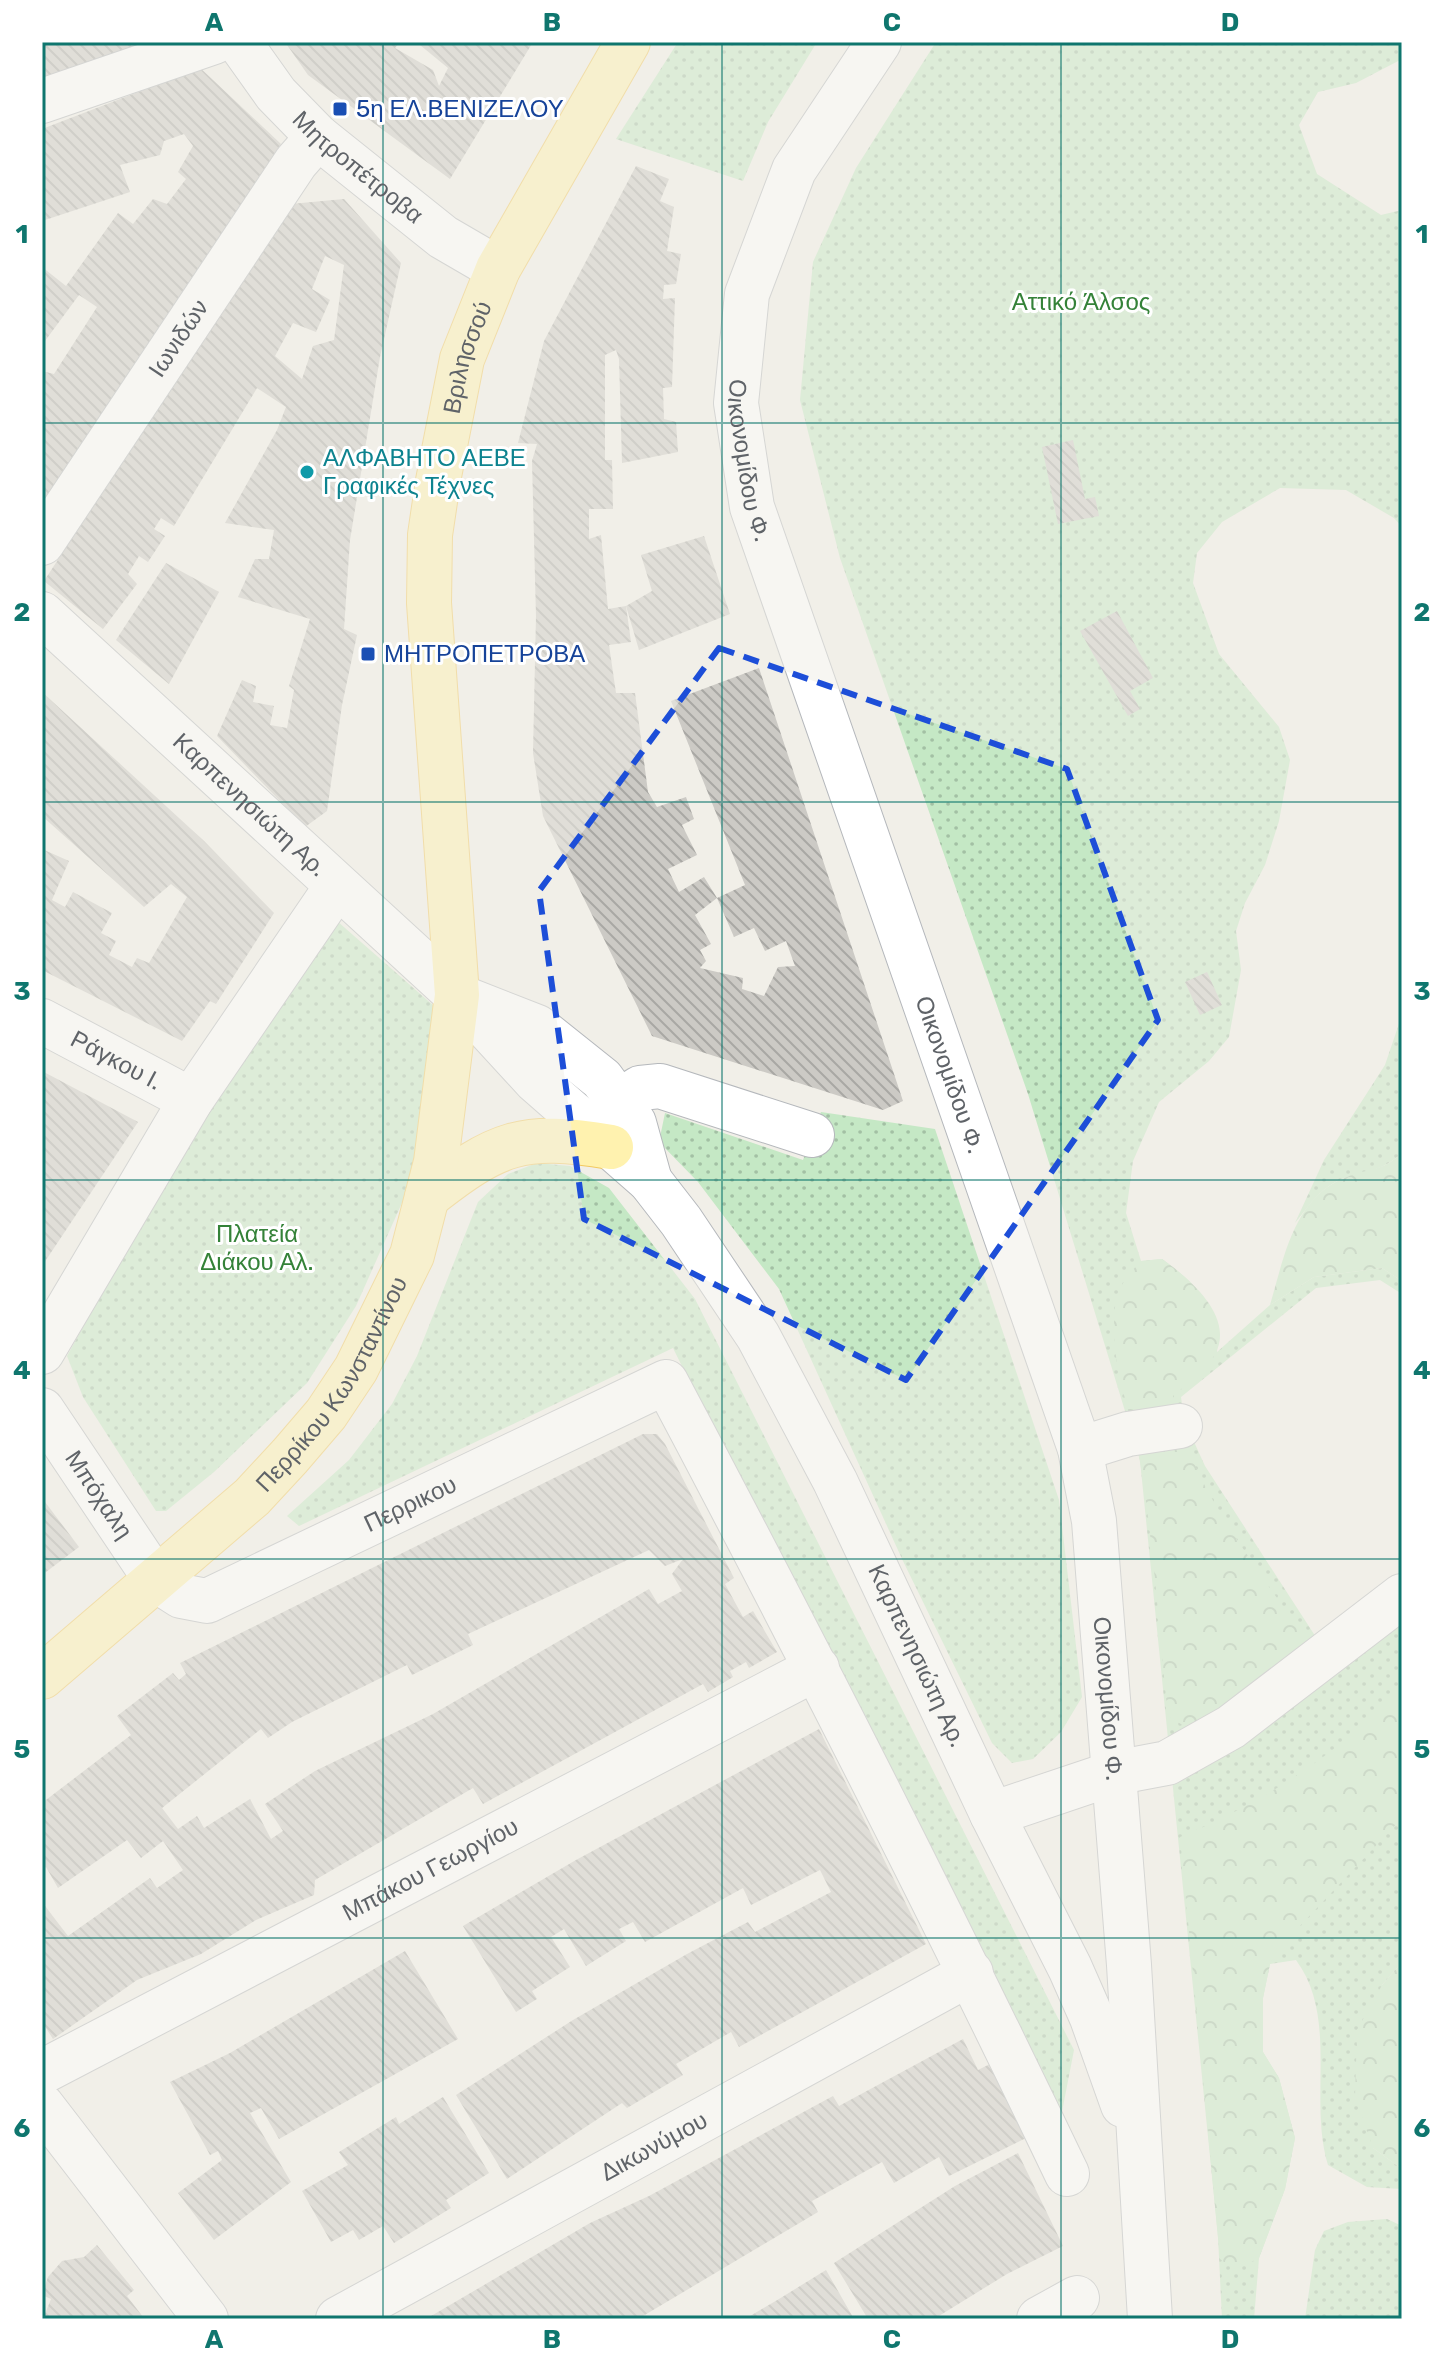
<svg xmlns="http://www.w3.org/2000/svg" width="1444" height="2361" font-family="Rubik,sans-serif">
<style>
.green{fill:url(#green-dots)}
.forest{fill:url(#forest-crowns)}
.building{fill:url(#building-back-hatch);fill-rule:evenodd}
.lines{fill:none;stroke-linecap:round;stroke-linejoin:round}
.minor-casing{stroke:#b5b8bc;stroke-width:46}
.major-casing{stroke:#f2c960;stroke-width:46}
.minor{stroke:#fff;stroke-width:44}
.major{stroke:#fff2af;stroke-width:44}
.marked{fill:none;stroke:#1d4ed8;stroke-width:6;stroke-dasharray:16 10;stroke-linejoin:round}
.grid{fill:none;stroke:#0f766e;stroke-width:2;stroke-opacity:0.55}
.transit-dot{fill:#1a4fb4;stroke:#fff;stroke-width:3}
.culture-dot{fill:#0f9aa8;stroke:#fff;stroke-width:3}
.labels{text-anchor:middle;stroke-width:6;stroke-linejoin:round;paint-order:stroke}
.transit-label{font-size:24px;fill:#164399;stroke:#fff;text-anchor:start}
.street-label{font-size:24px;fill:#5f6368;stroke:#fff}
.park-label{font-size:24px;fill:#348238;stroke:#fff}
.culture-label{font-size:24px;fill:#0d838f;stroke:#fff;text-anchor:start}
.neatline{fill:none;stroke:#0f766e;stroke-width:3}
.grid-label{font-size:26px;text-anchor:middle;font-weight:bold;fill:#0f766e}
</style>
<defs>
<pattern id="green-dots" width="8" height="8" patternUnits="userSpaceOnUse" patternTransform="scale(2)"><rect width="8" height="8" fill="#c5e8c5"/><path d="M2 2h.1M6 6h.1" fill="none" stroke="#a3c0a4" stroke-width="1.8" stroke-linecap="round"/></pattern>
<pattern id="forest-crowns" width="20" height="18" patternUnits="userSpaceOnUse" patternTransform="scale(2)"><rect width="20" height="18" fill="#c5e8c5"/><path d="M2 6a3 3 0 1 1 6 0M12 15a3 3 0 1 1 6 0" fill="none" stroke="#a3c0a4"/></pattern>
<pattern id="building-back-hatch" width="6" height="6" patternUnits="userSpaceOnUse" patternTransform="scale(2)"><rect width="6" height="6" fill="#cccac5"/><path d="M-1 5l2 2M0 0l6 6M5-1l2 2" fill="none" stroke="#a9a8a4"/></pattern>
</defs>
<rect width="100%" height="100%" fill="#f1efe8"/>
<g class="green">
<polygon points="678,42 817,42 768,122 743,181 616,139"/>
<path d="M936,42H1402V59L1356,83L1318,92L1299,125L1317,174L1381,215L1402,210V527L1394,518L1346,490L1280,488L1222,522L1197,553L1193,583L1219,654L1279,727L1290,760L1279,821L1265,865L1245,903L1236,931L1241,970L1229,1037L1209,1061L1159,1102L1133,1161L1126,1213L1141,1261L1162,1259C1195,1283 1222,1309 1217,1352L1270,1305L1314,1277L1382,1268L1402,1281V1294L1380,1280L1316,1288L1181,1397L1184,1420L1205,1466L1321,1645L1402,1576V1962L1382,1985L1373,2148L1402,2169V2189L1367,2187L1328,2165C1308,2099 1339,2018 1296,1960L1270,1964L1263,1998V2052L1279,2078L1295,2138L1285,2189L1259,2258L1254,2319H1222L1218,2236L1140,1460L1028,1094L840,558L800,400L813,262L856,168Z"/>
<polygon points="329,914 434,1006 423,1132 409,1187 356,1306 307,1383 214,1472 166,1511 156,1511 83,1397 67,1356 203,1109"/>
<path d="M1402,1015V1153C1375,1178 1355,1168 1329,1186C1316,1194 1305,1211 1295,1223L1324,1160L1385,1065Z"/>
<polygon points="821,1112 935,1129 1059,1500 1082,1697 1061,1732 1033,1759 1012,1763 992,1743 903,1561 779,1289 698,1182 659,1142 665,1113 803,1160"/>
<polygon points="537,1163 570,1166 609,1188 695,1299 1074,2050 1059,2127 673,1348 299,1526 287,1516 349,1460 392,1404 417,1356 478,1202 508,1174"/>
<polygon points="1387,2219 1402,2226 1402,2319 1305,2319 1315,2250 1324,2231 1348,2222"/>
</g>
<g class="forest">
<path d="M1402,1153V1281L1382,1268L1314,1277L1270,1305C1284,1258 1294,1196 1347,1177C1371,1167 1380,1173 1402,1153Z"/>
<path d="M1162,1259C1189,1278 1237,1318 1214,1356C1205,1372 1187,1384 1173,1396C1185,1480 1261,1572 1308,1643L1192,1731L1168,1716C1159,1632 1154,1545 1140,1462C1131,1406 1109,1368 1115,1307C1117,1287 1128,1275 1141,1261Z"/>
<path d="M1402,1687V1818L1300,1926L1270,1964L1263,1998V2052L1279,2078L1295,2138L1285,2189L1259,2258L1244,2266L1231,2267L1220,2259L1180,1837C1264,1802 1339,1754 1402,1687Z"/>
<polygon points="1402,1962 1402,2169 1373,2148 1355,2097 1357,2030 1382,1985"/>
</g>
<g class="building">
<polygon points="42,42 172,42 42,86"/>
<polygon points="285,42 400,42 395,48 433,70 439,86 448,68 420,45 422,42 533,42 450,179 308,75"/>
<polygon points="196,64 281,144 42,511 42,371 54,374 97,307 79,295 42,345 42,267 66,286 118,213 133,224 153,199 167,204 186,179 178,172 193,146 184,134 164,141 160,155 120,165 130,192 42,221 42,129 146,89"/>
<path d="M636,166L669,179L660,201L674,207L667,251L681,254L676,284L664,285L663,299L675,298L672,387L663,388L664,419L676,422L678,452L622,463L619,359L616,350L605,355V460H612L613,509H589V539L601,535L608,609L626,606L631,642L609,645L616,693H635L648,792L657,807L686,797L694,819L682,825L697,855L668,869L679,892L704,877L717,898L745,885L671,701L759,668L903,1101L883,1110L652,1036L543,816L533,753L536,616L532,461L537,444L518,443L544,341ZM717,898L734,937L754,928L765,951L786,941L795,966L778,967L764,996L742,989L743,978L700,968L706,961L700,950L711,944L695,915Z"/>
<path d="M344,199L401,263L380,357L350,540L344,629L357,635L342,705L327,811L305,827L217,736L242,680L256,686L253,702L274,706L270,725L287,728L294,690L289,686L310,619L238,597L255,559H269L274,530L225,523L277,430L286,407L257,388L174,526L161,518L154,529L165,536L148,562L139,556L128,574L137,584L103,629L44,581L291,204ZM325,256L344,265L334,340L313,346L302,379L275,356L293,323L316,332L330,300L312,289Z"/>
<polygon points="1073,440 1085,499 1095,497 1099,516 1058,524 1042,447"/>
<polygon points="704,536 730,614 639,650 626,606 652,591 641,555"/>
<polygon points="166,563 219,592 169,684 116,640"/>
<polygon points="1117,611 1153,678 1130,691 1140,709 1128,716 1080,631"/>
<polygon points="42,692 204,841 274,913 216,1004 210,1001 182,1041 42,970 42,849 69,861 52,900 65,907 73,892 112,913 101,933 116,941 109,955 132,967 137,958 149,963 187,897 171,884 144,907 42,816"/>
<polygon points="1207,972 1222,1005 1200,1015 1185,982"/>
<polygon points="42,1071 138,1122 42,1266"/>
<path d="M643,1434H657L665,1444L734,1578L725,1584L743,1617L753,1611L777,1652L749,1668L746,1662L730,1671L733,1677L708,1692L703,1684L483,1804L473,1788L315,1880L314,1895L256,1920L201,1954L137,1980L53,2039L42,2022V1902L68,1936L150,1878L157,1888L183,1870L163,1841L141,1858L127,1840L58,1888L46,1867L42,1870V1803L131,1735L117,1716L173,1673L179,1680L186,1674L180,1663ZM649,1550L665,1566L683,1559L672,1574L682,1591L658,1604L649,1589L433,1714L315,1771L265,1804L283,1831L271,1839L250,1799L204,1828L197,1816L178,1829L162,1808L261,1729L268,1738L292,1722L407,1665L412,1675L473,1645L468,1634Z"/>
<polygon points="42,1498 79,1547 42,1575"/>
<polygon points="819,1729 926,1944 739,2047 731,2032 676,2064 683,2075 627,2108 622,2103 507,2179 456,2095 573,2020 687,1954 748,1922 755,1932 831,1892 820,1870 751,1905 743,1888 645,1942 633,1922 619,1929 626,1941 586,1966 564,1929 551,1937 570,1967 532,1991 537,1999 516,2012 463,1926 576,1860"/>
<polygon points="405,1951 458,2039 279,2139 261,2108 250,2113 291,2182 214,2240 178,2193 222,2160 218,2151 210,2155 170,2082 230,2053"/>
<polygon points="963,2039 978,2070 990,2064 1026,2138 949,2176 939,2157 894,2183 882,2162 812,2201 818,2212 638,2319 426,2319 590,2223 649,2196 833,2096 839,2106"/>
<polygon points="443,2097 489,2173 446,2200 451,2208 394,2243 383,2226 359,2240 353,2230 331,2242 302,2191 348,2165 339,2152 396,2117 399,2124"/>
<polygon points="1018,2153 1063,2246 1007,2274 934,2319 868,2319 834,2263 955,2186"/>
<polygon points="97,2245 134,2290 127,2296 143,2317 43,2319 51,2299 42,2295 48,2277 62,2261 84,2257"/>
<polygon points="826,2270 854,2319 745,2319 779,2299"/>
</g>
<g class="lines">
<g class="minor-casing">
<g id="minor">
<path id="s1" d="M239,42L276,94L318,137L443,237L498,269"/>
<path id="s2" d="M879,42L794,170L747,294L736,403L752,507L1080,1449L1094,1521L1129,1965L1150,2319"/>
<polyline points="42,101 214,42"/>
<path id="s3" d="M42,543L296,162L318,137"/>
<path id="s4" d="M42,614L457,995L536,1081L650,1181L681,1221L758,1336L835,1481L992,1814L1070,1968L1092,2018L1123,2105"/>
<polyline points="463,998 537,1027 602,1079 634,1123 650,1181"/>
<path id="s5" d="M42,1021L191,1100"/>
<polyline points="621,1100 640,1088 660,1086 812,1135"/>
<polyline points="42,1352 191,1100 337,886"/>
<path id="s6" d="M42,1410L156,1580L181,1596L207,1601L666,1382C805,1644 939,1907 1067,2174"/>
<polyline points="1080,1449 1128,1434 1180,1426"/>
<polyline points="992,1814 1114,1773 1167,1763 1231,1727 1402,1596"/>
<path id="s7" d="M42,2072L817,1668"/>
<polyline points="42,2106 206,2319"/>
<path id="s8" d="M338,2319L971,1973"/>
<polyline points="1039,2319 1077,2298"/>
</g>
</g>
<g class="major-casing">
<g id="major">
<path d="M427,1197C497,1142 522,1132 611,1147"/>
<path id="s9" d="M42,1677L252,1497L290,1456L326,1414L356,1369L412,1255L436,1162L457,995L429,603L430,535L438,481L462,359L498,269L628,42"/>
</g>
</g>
<use href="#minor" class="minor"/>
<use href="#major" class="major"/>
</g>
<path d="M0 0H1444V2361H0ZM719,648L1067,769L1158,1020L906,1380L584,1219L539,891Z" fill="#f1efe8" fill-opacity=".55" fill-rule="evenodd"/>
<path class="marked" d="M719,648L1067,769L1158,1020L906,1380L584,1219L539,891Z"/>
<path class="grid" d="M383,42V2319M722,42V2319M1061,42V2319M42,423H1402M42,802H1402M42,1180H1402M42,1559H1402M42,1938H1402"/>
<g class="transit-dot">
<rect x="332" y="101" width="16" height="16" rx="4"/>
<rect x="360" y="646" width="16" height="16" rx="4"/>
</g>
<circle class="culture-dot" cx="307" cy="472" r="8"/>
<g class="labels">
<g class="transit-label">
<text x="356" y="117">5η ΕΛ.ΒΕΝΙΖΕΛΟΥ</text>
<text x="384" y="662">ΜΗΤΡΟΠΕΤΡΟΒΑ</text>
</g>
<g class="street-label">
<text dy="8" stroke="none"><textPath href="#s1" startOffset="174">Μητροπέτροβα</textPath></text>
<text dy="8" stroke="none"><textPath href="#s3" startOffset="246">Ιωνιδών</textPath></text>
<text dy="8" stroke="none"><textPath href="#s9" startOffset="1476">Βριλησσού</textPath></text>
<text dy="8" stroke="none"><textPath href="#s2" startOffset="454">Οικονομίδου Φ.</textPath></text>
<text dy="8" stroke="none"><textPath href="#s4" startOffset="282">Καρπενησιώτη Αρ.</textPath></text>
<text dy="8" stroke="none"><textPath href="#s5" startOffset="84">Ράγκου Ι.</textPath></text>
<text dy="8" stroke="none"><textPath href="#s2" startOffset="1102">Οικονομίδου Φ.</textPath></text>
<text dy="8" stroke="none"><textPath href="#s9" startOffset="416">Περρίκου Κωνσταντίνου</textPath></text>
<text dy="8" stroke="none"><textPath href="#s6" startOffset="102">Μπόχαλη</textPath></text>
<text dy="8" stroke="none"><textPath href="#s6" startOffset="486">Περρικου</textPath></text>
<text dy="8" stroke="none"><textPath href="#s4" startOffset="1378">Καρπενησιώτη Αρ.</textPath></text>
<text dy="8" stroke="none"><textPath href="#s2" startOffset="1750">Οικονομίδου Φ.</textPath></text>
<text dy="8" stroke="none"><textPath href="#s7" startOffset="438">Μπάκου Γεωργίου</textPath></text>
<text dy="8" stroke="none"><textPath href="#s8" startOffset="360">Δικωνύμου</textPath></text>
</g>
<g class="park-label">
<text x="1081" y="310">Αττικό Άλσος</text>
<text x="257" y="1242">Πλατεία<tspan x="257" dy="28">Διάκου Αλ.</tspan></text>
</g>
<g class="culture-label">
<text x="323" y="466">ΑΛΦΑΒΗΤΟ ΑΕΒΕ<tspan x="323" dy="28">Γραφικές Τέχνες</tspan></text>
</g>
</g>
<rect width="1444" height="2361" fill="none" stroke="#ffffff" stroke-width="88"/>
<rect x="44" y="44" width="1356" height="2273" class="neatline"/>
<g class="grid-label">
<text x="214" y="31">A</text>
<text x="552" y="31">B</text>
<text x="892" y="31">C</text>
<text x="1230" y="31">D</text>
<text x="22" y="243">1</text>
<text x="1422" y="243">1</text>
<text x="22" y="621">2</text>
<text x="1422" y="621">2</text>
<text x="22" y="1000">3</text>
<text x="1422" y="1000">3</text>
<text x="22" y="1379">4</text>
<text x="1422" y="1379">4</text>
<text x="22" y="1758">5</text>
<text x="1422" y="1758">5</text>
<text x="22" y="2137">6</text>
<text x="1422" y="2137">6</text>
<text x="214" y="2348">A</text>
<text x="552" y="2348">B</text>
<text x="892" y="2348">C</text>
<text x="1230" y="2348">D</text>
</g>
</svg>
